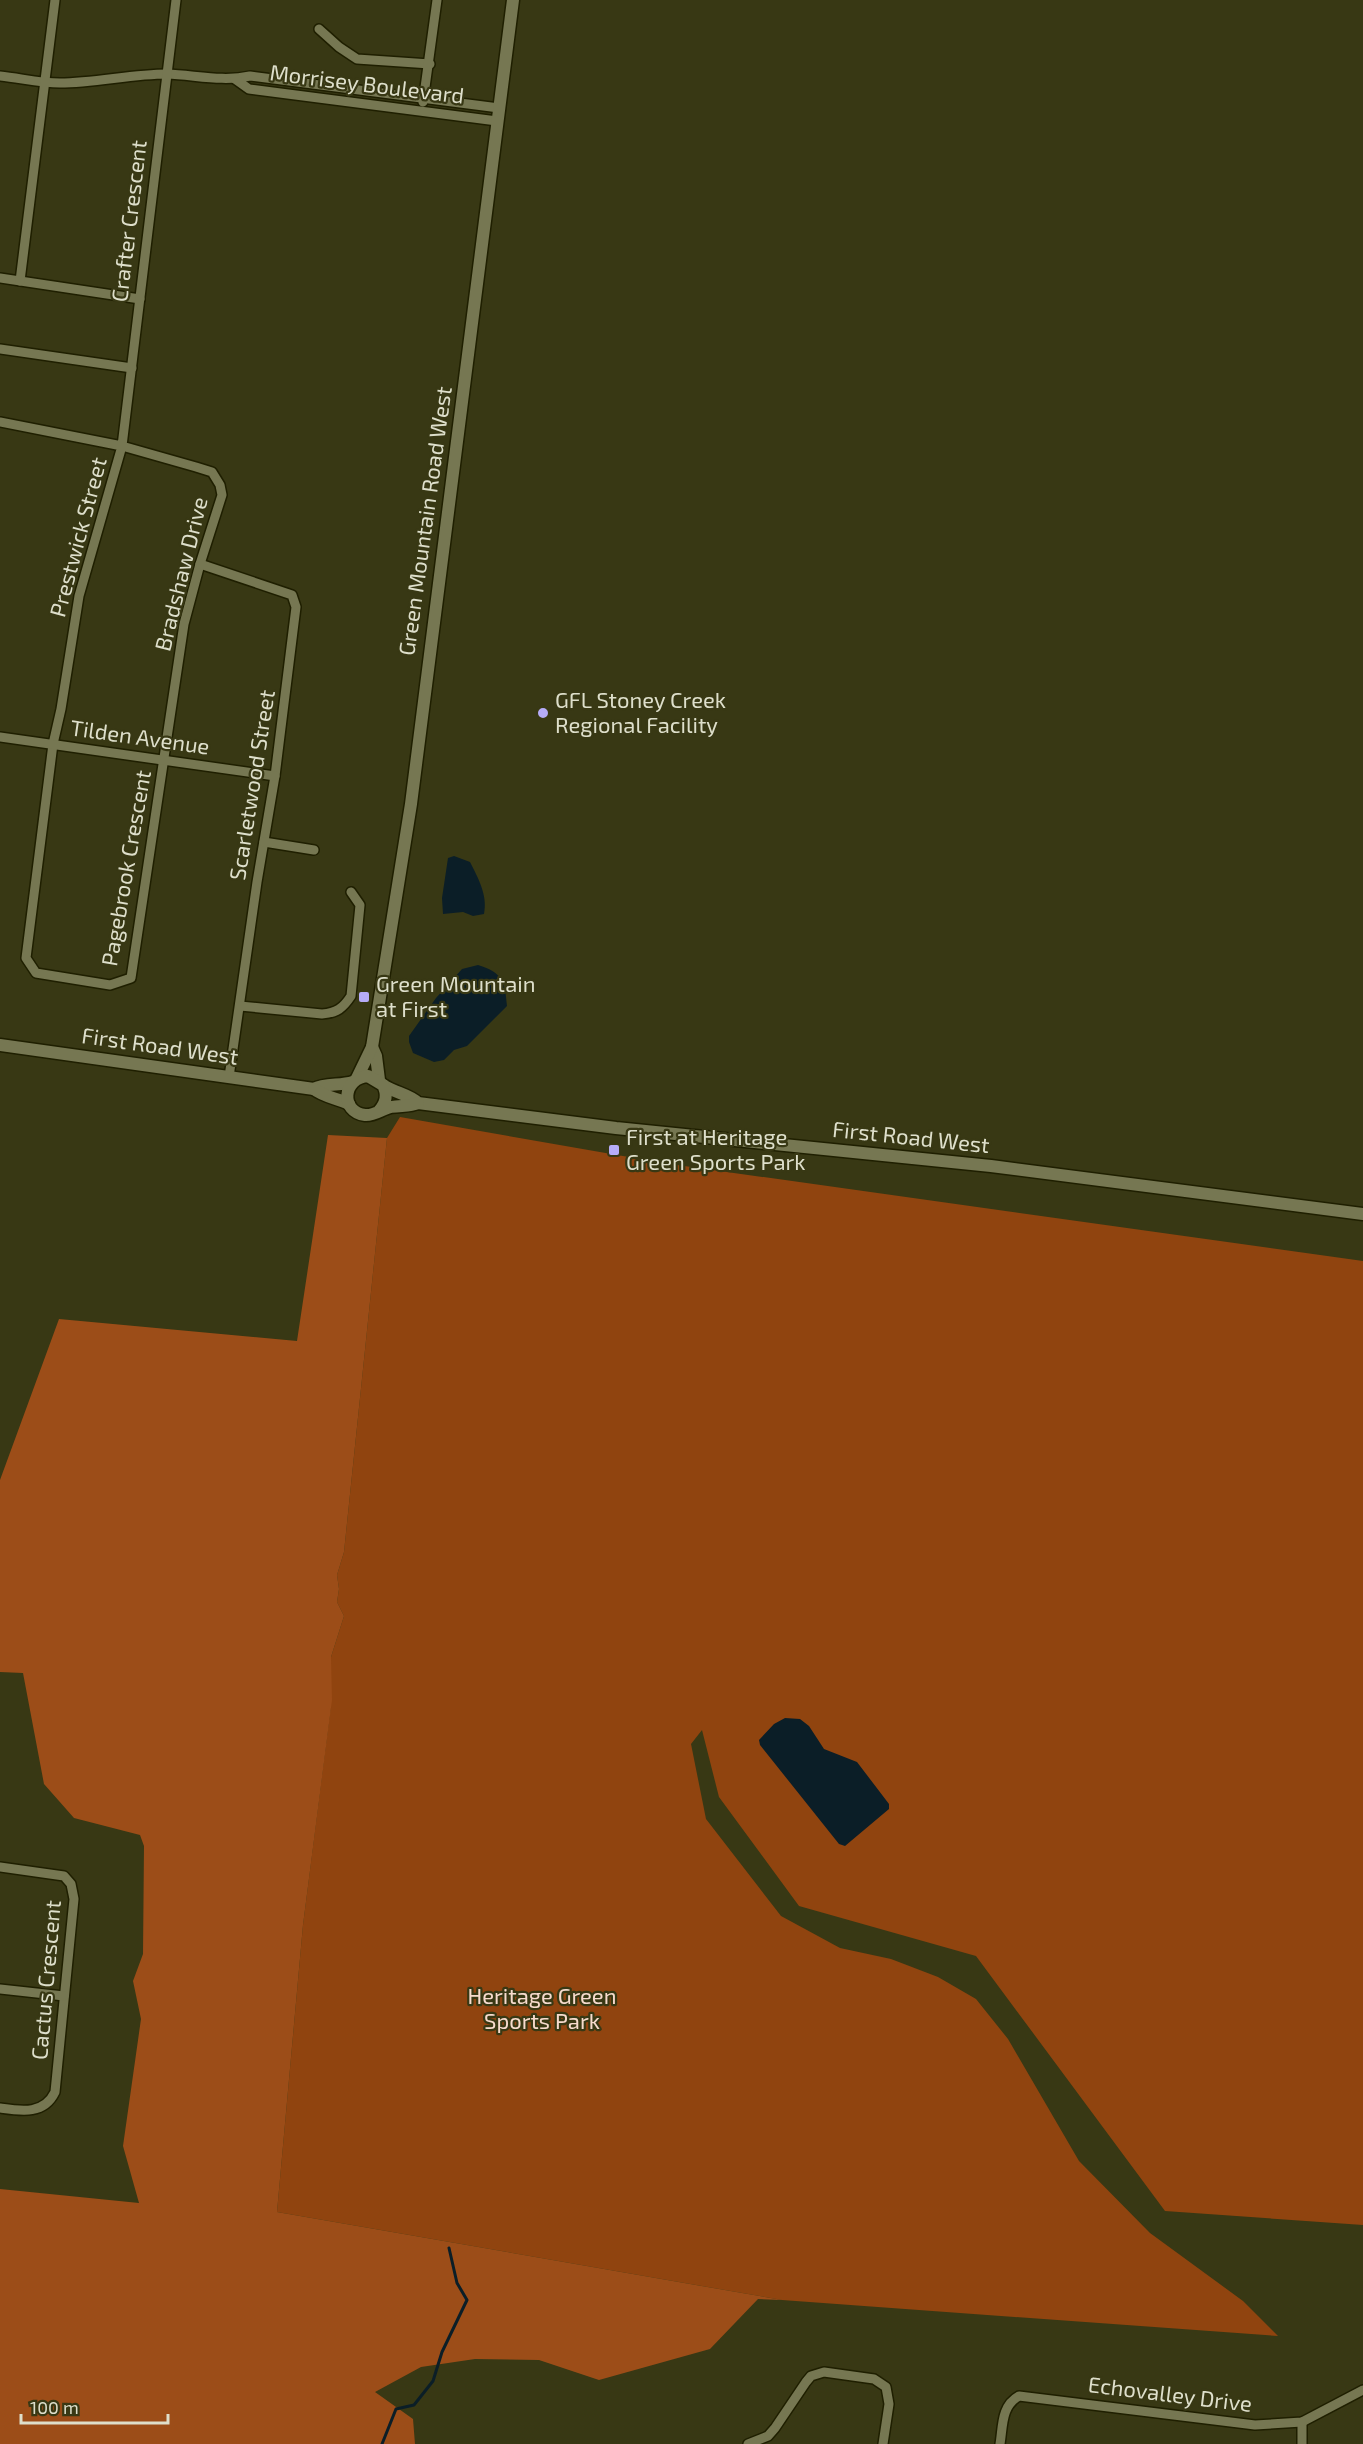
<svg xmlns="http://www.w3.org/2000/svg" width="1363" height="2444" font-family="'Exo 2',sans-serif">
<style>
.green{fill:#90440f}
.forest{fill:#9c4d18}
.water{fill:#0b1e27}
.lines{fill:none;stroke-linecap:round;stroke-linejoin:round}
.stream{stroke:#0b1e27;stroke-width:3}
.minor-casing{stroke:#1f1f00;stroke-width:12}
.tertiary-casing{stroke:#1f1f00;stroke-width:15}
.minor{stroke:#767752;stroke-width:9}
.tertiary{stroke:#767752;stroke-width:12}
.poi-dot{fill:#b6acf8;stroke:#383814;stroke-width:2}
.labels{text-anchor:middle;stroke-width:4.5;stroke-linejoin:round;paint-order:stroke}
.street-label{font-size:22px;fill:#dedfcb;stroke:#383814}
.poi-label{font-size:22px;fill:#dedfcb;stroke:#383814;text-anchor:start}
.park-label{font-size:22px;fill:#f7dbcd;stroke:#383814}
</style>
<rect width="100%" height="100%" fill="#383814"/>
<polygon class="green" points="400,1117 663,1163 1363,1261 1363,2225 1165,2211 976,1956 799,1906 719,1797 702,1730 691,1744 706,1819 781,1916 840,1948 891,1959 938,1977 976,1999 1008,2039 1079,2161 1150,2233 1243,2301 1278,2336 782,2300 277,2212 303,1925 331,1705 331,1657 344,1616 337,1602 339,1589 337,1575 344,1552 387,1138"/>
<polygon class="forest" points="328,1135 387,1138 344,1552 337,1575 339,1589 337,1602 344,1616 331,1657 332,1700 303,1925 277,2212 782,2300 758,2299 710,2349 599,2380 539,2360 475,2359 421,2367 375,2392 413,2419 415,2444 0,2444 0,2189 139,2203 123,2146 141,2019 133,1981 143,1954 144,1846 140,1835 74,1818 44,1784 23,1673 0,1672 0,1480 59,1319 297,1341"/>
<g class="water">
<path d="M454,856L470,862C478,878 488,895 484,914L473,916L463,912L443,914L442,898L448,858Z"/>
<path d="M478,965C503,973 505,981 507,1006L467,1046L454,1050L444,1060L434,1062L413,1053L409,1042V1036L436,998L462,969Z"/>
<polygon points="785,1718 800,1719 809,1726 824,1749 857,1762 889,1804 889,1809 845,1846 839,1844 760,1745 759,1740 774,1724"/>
</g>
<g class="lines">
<polyline class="stream" points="382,2444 396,2409 414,2405 433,2381 442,2352 467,2300 457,2283 449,2248"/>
<g class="minor-casing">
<g id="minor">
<polyline points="319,29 339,47 357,59 430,64"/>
<path d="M0,76C20,78 40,83 60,83C96,83 131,74 167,74C195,75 223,82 250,76L499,108"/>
<polyline points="235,79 249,89 497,121"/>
<polyline points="423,102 437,0"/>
<polyline points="0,278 140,299"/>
<polyline points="20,281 55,0"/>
<polyline points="0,349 132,368"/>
<polyline points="0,422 122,446 196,467 212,472 220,485 222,495 200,564 184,624 131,978 110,985 36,973 26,958 53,744 61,709 79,596 122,446 176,0"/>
<polyline points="200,564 292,595 296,607 275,776 257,882 229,1077"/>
<polyline points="0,737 275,776"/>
<polyline points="264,842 314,850"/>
<path d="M240,1006L322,1014C337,1013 343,1008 351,996L360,905L351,892"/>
<path d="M0,1867L64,1876L71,1884L74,1899L55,2092C44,2115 21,2111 0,2108"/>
<polyline points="0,1989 64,1996"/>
<polyline points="748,2444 768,2436 775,2428 806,2382 811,2376 824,2372 874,2379 886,2387 889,2404 883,2444"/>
<path d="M1000,2444C1003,2426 1001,2406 1019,2396L1255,2425L1302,2422L1363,2390"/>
<polyline points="1302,2444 1302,2422"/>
</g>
</g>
<g class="tertiary-casing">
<g id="tertiary">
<path d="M0,1045L314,1089C325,1083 340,1086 353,1082"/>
<polyline points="372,1047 376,1056 379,1080"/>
<polyline points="357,1078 372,1047 411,804 513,0"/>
<path d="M383,1085C395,1093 411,1095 418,1103L616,1128L991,1166L1363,1214"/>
<path d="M314,1089C324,1097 337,1098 349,1104"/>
<path d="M379,1111C386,1103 388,1095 383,1085L368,1076C342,1078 340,1112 365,1115C374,1116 382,1109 391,1107C401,1105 409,1107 418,1103"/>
</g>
</g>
<use href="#minor" class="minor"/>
<use href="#tertiary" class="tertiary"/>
</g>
<g class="poi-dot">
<circle cx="543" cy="713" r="6"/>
<rect x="358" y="991" width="12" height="12" rx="3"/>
<rect x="608" y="1144" width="12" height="12" rx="3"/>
</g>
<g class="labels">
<g class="street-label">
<text transform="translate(367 84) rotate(7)" y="8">Morrisey Boulevard</text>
<text transform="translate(129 221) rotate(-83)" y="8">Crafter Crescent</text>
<text transform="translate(425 521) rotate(-82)" y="8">Green Mountain Road West</text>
<text transform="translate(78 537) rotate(-75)" y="8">Prestwick Street</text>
<text transform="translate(181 574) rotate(-76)" y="8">Bradshaw Drive</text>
<text transform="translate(140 737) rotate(8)" y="8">Tilden Avenue</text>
<text transform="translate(252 785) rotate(-81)" y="8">Scarletwood Street</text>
<text transform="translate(126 868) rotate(-80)" y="8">Pagebrook Crescent</text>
<text transform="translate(160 1046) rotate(8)" y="8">First Road West</text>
<text transform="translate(911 1137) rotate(6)" y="8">First Road West</text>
<text transform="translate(46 1980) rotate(-85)" y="8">Cactus Crescent</text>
<text transform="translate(1170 2394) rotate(7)" y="8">Echovalley Drive</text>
</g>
<g class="poi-label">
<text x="555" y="708">GFL Stoney Creek<tspan x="555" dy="25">Regional Facility</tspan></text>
<text x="376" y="992">Green Mountain<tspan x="376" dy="25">at First</tspan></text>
<text x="626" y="1145">First at Heritage<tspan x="626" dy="25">Green Sports Park</tspan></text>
</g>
<g class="park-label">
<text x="542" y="2004">Heritage Green<tspan x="542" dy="25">Sports Park</tspan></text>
</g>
</g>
<path d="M21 2414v9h147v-9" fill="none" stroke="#dedfcb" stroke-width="3"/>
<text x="30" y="2414" font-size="18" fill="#dedfcb" stroke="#383814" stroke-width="4.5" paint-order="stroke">100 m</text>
</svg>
